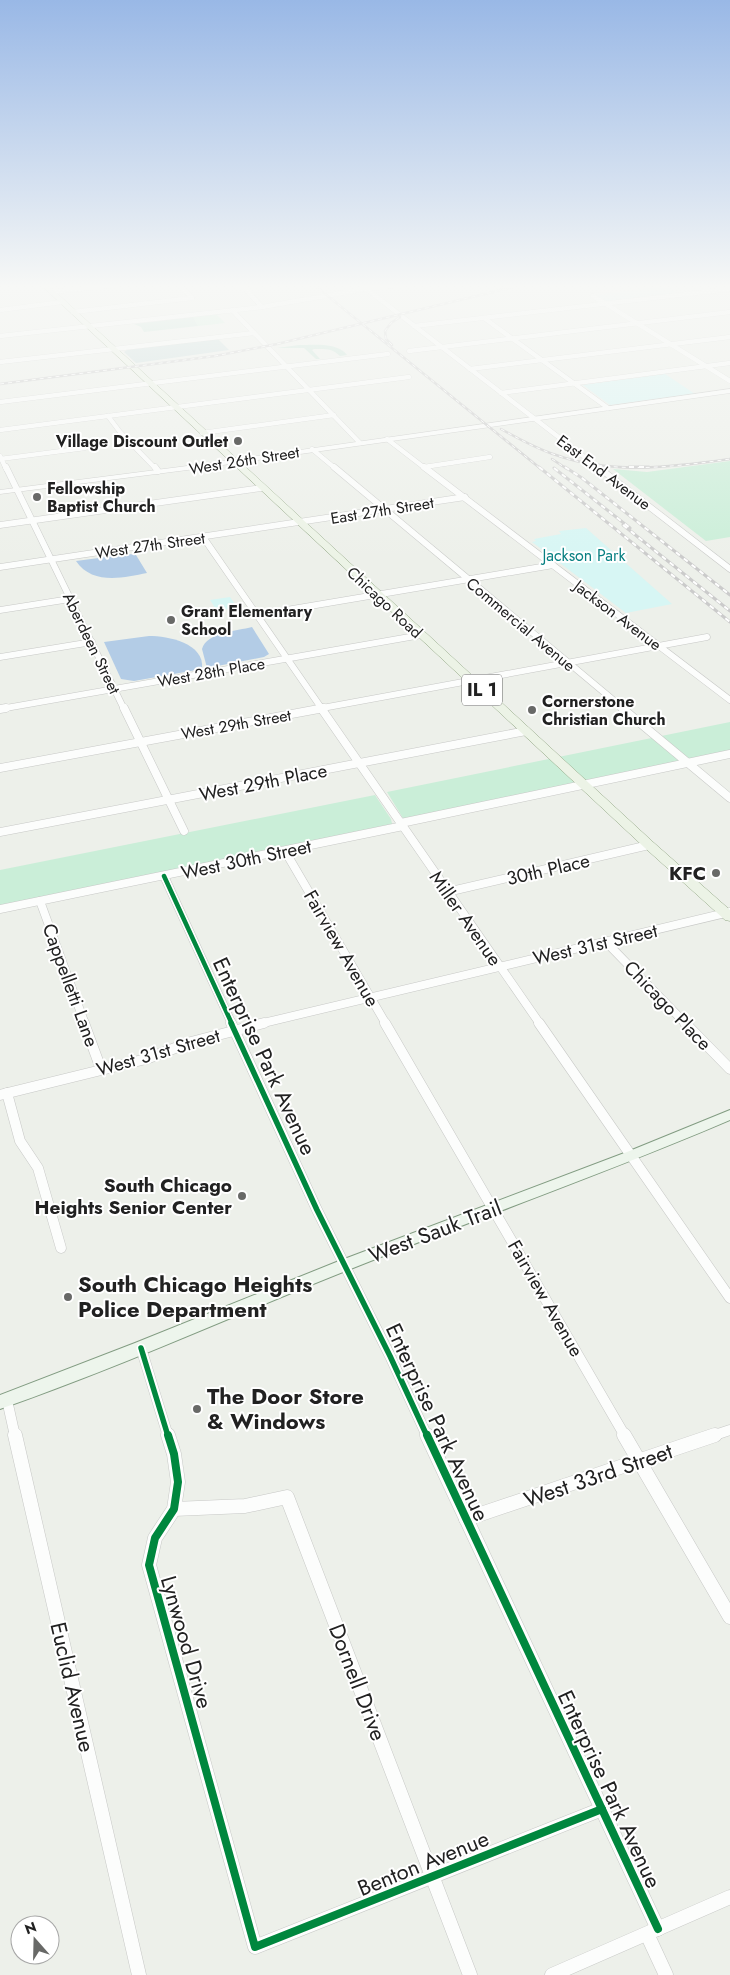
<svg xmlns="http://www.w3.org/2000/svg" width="730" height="1975" font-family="Jost,sans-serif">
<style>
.grass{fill:#caeed8}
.forest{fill:#c0e0d2}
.cemetery{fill:#c7dbda}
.park{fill:#d7f6f4}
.pitch{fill:#b3cce6}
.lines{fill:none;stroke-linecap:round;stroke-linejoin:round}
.minor-far4-casing{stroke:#c7c8c6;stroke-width:5}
.minor-far3-casing{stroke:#c7c8c6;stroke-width:7}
.minor-far2-casing{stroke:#c7c8c6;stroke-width:9}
.minor-far1-casing{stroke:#c7c8c6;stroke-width:11}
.minor-casing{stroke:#c7c8c6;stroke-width:15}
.tertiary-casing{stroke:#c7c8c6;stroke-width:1}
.secondary-casing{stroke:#829c82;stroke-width:2}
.primary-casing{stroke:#93a786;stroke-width:1}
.minor-far4{stroke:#fcfdfc;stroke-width:4.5}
.minor-far3{stroke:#fcfdfc;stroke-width:6}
.minor-far2{stroke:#fcfdfc;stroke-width:8}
.minor-far1{stroke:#fcfdfc;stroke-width:10}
.minor{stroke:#fcfdfc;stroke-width:14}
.tertiary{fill:#fcfdfc;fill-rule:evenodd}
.secondary{fill:#edf5ec;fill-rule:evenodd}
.primary{fill:#ecf3e6;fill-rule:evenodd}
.rail-far1-casing{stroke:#cbcbcb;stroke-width:2.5}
.rail-casing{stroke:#cbcbcb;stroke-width:3}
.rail-far1{stroke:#fff;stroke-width:1;stroke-dasharray:4;stroke-linecap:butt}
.rail{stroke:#fff;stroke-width:2;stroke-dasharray:5;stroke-linecap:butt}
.cycleway-far2-casing{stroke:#fff;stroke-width:7}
.cycleway-far1-casing{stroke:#fff;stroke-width:9}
.cycleway-casing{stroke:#fff;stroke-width:11}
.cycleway-far2{stroke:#00873e;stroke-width:4.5}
.cycleway-far1{stroke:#00873e;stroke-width:5.5}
.cycleway{stroke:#00873e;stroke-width:8}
.poi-dot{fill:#686967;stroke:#fff;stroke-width:2}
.labels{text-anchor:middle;stroke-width:4;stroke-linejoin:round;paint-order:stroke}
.far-poi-label{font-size:16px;font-weight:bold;fill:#212121;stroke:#fff;text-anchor:start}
.far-street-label{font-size:16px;fill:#212121;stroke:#fff}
.far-park-label{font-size:16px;fill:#088082;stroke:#fff}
.shield{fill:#fff;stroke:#646464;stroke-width:1}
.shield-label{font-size:18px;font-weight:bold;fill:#212121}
.street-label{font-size:19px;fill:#212121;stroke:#fff}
.poi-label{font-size:19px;font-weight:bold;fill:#212121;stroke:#fff;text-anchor:end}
.near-street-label{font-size:22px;fill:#212121;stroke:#fff}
.near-poi-label{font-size:22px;font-weight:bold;fill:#212121;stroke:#fff;text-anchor:start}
</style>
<rect width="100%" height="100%" fill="#edf0ea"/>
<g class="grass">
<polygon points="227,313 217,315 225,323 198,326 193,317"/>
<polygon points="730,461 730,537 706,541 613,469 647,472"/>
<polygon points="730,722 730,752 404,820 387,792"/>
<polygon points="375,795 391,819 392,824 0,906 0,870"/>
</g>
<g class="forest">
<polygon points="193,317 198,326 144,332 141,327 134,324"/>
<path d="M299,345C313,345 338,342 347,355L340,356C332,348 325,349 314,349L312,350L320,359H316L304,348H277Z"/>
</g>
<polygon class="cemetery" points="218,339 229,350 136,363 124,352 127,350"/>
<g class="park">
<polygon points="665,286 677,293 605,302 594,295"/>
<polygon points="665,374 695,394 610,405 583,385"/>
<polygon points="586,528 672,604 626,613 532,542 536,541 534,539 561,534 559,531"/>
<polygon points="230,597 237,607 217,611 210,600"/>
</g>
<g class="pitch">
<path d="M129,554L136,555L147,573C123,578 92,585 76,561Z"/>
<path d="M252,627L269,654L264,657L207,668L202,649C207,632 237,631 252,627Z"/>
<path d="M149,636C168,636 205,643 202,669L134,681L121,679L104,642Z"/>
</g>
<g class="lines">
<g class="minor-far4-casing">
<g id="minor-far4">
<polyline points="179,284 192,298"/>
<polyline points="360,284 600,469"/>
<polyline points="51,292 125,284"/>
<polyline points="593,296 730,381"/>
<polyline points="0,310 62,302"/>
<polyline points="232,310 360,443"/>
<polyline points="73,312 192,298"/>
<polyline points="484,318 608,408"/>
<polyline points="414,326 730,289"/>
<polyline points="0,336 262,307 365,289 407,284"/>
<polyline points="409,351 730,312"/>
<polyline points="0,362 254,333"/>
<polyline points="470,369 730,337"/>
<polyline points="501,393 730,363"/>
<polyline points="0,402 388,354"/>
<polyline points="108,416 120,432 156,469"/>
<polyline points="0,430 409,377"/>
<polyline points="202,433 334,415"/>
<polyline points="387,439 426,469"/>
<polyline points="312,449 336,469"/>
<polyline points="0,456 6,469"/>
<polyline points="0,459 85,448"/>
<polyline points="424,467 490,457"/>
</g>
</g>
<g class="minor-far3-casing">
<g id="minor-far3">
<polyline points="6,467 124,709"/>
<polyline points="155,467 158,471"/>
<polyline points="334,467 624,709"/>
<polyline points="424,467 730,700"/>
<polyline points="598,467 730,569"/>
<polyline points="0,525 261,488"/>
<polyline points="203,537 322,709"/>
<polyline points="0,567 465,497"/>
<polyline points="0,610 70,599"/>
<polyline points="257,615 553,565"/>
<polyline points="0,657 92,642"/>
<polyline points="0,709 421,635"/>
<polyline points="317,709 707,637"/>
</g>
</g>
<g class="minor-far2-casing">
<g id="minor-far2">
<polyline points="124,708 184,831"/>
<polyline points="321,708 540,1024"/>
<polyline points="622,708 730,798"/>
<polyline points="0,709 6,708"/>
<polyline points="0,768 324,708"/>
<polyline points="401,823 730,754"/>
<polyline points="0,832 526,731"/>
<polyline points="285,851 386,1024"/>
<polyline points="164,876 232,1024"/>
<polyline points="447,892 649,845"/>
<polyline points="40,901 85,1024"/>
<polyline points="0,909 403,826"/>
<polyline points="606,942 686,1024"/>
<polyline points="259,1024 730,912"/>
</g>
</g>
<g class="minor-far1-casing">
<g id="minor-far1">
<polyline points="84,1023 101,1069"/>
<polyline points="231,1023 317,1210 390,1356 427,1436"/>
<polyline points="385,1023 625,1436"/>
<polyline points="539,1023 730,1298"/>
<polyline points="685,1023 730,1069"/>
<polyline points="7,1093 20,1141 38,1168 61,1248"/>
<polyline points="0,1095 146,1059 191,1042 264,1023"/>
<polyline points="141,1348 168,1436"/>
<polyline points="7,1400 15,1436"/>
<polyline points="712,1436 730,1430"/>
</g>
</g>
<g class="minor-casing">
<g id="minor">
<polyline points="15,1435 139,1975"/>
<polyline points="168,1435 174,1454 178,1482 174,1509 155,1538 149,1565 255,1947 602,1809"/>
<polyline points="427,1435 658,1929"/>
<polyline points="624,1435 730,1617"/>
<polyline points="174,1509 245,1506 287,1497 470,1975"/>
<polyline points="466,1519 715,1435"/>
<polyline points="647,1934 666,1975"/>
<polyline points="552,1975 730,1897"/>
</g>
</g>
<g class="tertiary-casing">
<g id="tertiary">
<polygon points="238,284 243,284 264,306 264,308 260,308"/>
<polygon points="730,389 730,393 195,469 0,494 0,490 195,465"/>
</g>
</g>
<g class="secondary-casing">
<path id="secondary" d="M730,1110V1120C604,1174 475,1219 348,1270C232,1316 118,1368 0,1409V1395L135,1343L339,1261L627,1152Z"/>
</g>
<g class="primary-casing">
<polygon id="primary" points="40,284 47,284 653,842 730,910 730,921 725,920 645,848"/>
</g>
<use href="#minor-far4" class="minor-far4"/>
<use href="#minor-far3" class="minor-far3"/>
<use href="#minor-far2" class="minor-far2"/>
<use href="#minor-far1" class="minor-far1"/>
<use href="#minor" class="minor"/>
<use href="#tertiary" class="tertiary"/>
<use href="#secondary" class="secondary"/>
<use href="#primary" class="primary"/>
<g class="rail-far1-casing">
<g id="rail-far1">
<polyline points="313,284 541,469"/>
<polyline points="392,345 386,339 385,331 391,323 400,317"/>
<polyline points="0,384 215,356 277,344 526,284"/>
<path d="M501,429C519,439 537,449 556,455C612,475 673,467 730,459"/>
<polyline points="552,459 567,469"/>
</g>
</g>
<g class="rail-casing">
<g id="rail">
<polyline points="539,467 730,622"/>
<polyline points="565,467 582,478 730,595"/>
<polyline points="629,467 649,467"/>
<polyline points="554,468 630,528"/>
<polyline points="623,525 730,611"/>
</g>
</g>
<use href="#rail-far1" class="rail-far1"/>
<use href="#rail" class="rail"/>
<g class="cycleway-far2-casing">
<polyline id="cycleway-far2" points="164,876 232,1024"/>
</g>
<g class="cycleway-far1-casing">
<g id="cycleway-far1">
<polyline points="231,1023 317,1210 390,1356 427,1436"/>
<polyline points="141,1348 168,1436"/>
</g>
</g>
<g class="cycleway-casing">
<g id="cycleway">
<polyline points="168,1435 174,1454 178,1482 174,1509 155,1538 149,1565 255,1947 602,1809"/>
<polyline points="427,1435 658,1929"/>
</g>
</g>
<use href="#cycleway-far2" class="cycleway-far2"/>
<use href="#cycleway-far1" class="cycleway-far1"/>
<use href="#cycleway" class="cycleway"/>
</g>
<linearGradient id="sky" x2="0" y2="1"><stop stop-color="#99b8e6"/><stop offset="0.51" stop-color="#f7f8f6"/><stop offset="1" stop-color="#f7f8f6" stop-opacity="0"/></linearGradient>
<rect width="730" height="561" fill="url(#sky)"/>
<g class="poi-dot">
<circle cx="238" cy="441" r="5"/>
<circle cx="37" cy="497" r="5"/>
<circle cx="171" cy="620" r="5"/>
<circle cx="532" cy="710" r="5"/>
<circle cx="716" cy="873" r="5"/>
<circle cx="242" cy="1196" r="5"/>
<circle cx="68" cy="1297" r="5"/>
<circle cx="197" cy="1409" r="5"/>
</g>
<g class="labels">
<g class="far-poi-label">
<text x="228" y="447" text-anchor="end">Village Discount Outlet</text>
<text x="47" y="494">Fellowship<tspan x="47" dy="18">Baptist Church</tspan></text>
<text x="181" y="617">Grant Elementary<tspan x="181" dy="18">School</tspan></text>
<text x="542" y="707">Cornerstone<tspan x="542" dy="18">Christian Church</tspan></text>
</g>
<g class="far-street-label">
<text transform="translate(244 460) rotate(-9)" y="6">West 26th Street</text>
<text transform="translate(604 472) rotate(37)" y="6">East End Avenue</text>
<text transform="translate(382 510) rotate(-9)" y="6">East 27th Street</text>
<text transform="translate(150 545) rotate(-8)" y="6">West 27th Street</text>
<text transform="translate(385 602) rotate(43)" y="6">Chicago Road</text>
<text transform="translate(618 615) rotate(37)" y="6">Jackson Avenue</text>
<text transform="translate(521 624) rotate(40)" y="6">Commercial Avenue</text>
<text transform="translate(92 643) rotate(64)" y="6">Aberdeen Street</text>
<text transform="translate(211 672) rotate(-10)" y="6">West 28th Place</text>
<text transform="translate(236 724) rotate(-10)" y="6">West 29th Street</text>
</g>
<g class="far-park-label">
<text x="584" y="561">Jackson Park</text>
</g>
<rect class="shield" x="462" y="674.5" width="40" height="31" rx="4"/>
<g class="shield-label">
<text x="482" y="696">IL 1</text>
</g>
<g class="street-label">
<text transform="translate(263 782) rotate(-11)" y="7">West 29th Place</text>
<text transform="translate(246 859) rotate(-12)" y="7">West 30th Street</text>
<text transform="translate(548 869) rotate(-13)" y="7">30th Place</text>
<text transform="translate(466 918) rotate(55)" y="7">Miller Avenue</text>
<text transform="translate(595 944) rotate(-13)" y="7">West 31st Street</text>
<text transform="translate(342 948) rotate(60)" y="7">Fairview Avenue</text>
<text transform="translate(71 985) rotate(70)" y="7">Cappelletti Lane</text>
<text transform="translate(668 1005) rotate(46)" y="7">Chicago Place</text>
<text transform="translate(158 1052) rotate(-16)" y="7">West 31st Street</text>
<text transform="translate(546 1298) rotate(60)" y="7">Fairview Avenue</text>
</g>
<g class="poi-label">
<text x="706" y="880">KFC</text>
<text x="232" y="1192">South Chicago<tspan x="232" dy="22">Heights Senior Center</tspan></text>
</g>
<g class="near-street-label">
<text transform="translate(265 1056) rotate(65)" y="8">Enterprise Park Avenue</text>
<text transform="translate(435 1231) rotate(-21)" y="8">West Sauk Trail</text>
<text transform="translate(438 1422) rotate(65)" y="8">Enterprise Park Avenue</text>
<text transform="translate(598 1475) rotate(-19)" y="8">West 33rd Street</text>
<text transform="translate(187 1642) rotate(74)" y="8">Lynwood Drive</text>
<text transform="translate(358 1682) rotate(69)" y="8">Dornell Drive</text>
<text transform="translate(73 1687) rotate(77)" y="8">Euclid Avenue</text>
<text transform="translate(610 1789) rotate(65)" y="8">Enterprise Park Avenue</text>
<text transform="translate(423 1863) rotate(-22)" y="8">Benton Avenue</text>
</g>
<g class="near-poi-label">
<text x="78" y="1292">South Chicago Heights<tspan x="78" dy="25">Police Department</tspan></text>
<text x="207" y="1404">The Door Store<tspan x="207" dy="25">&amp; Windows</tspan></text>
</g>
</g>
<g transform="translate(35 1940) rotate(340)"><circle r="24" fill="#ffffff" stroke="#a6a6a6"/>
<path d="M0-4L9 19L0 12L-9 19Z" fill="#686967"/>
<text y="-8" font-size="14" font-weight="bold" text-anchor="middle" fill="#212121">N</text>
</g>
</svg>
